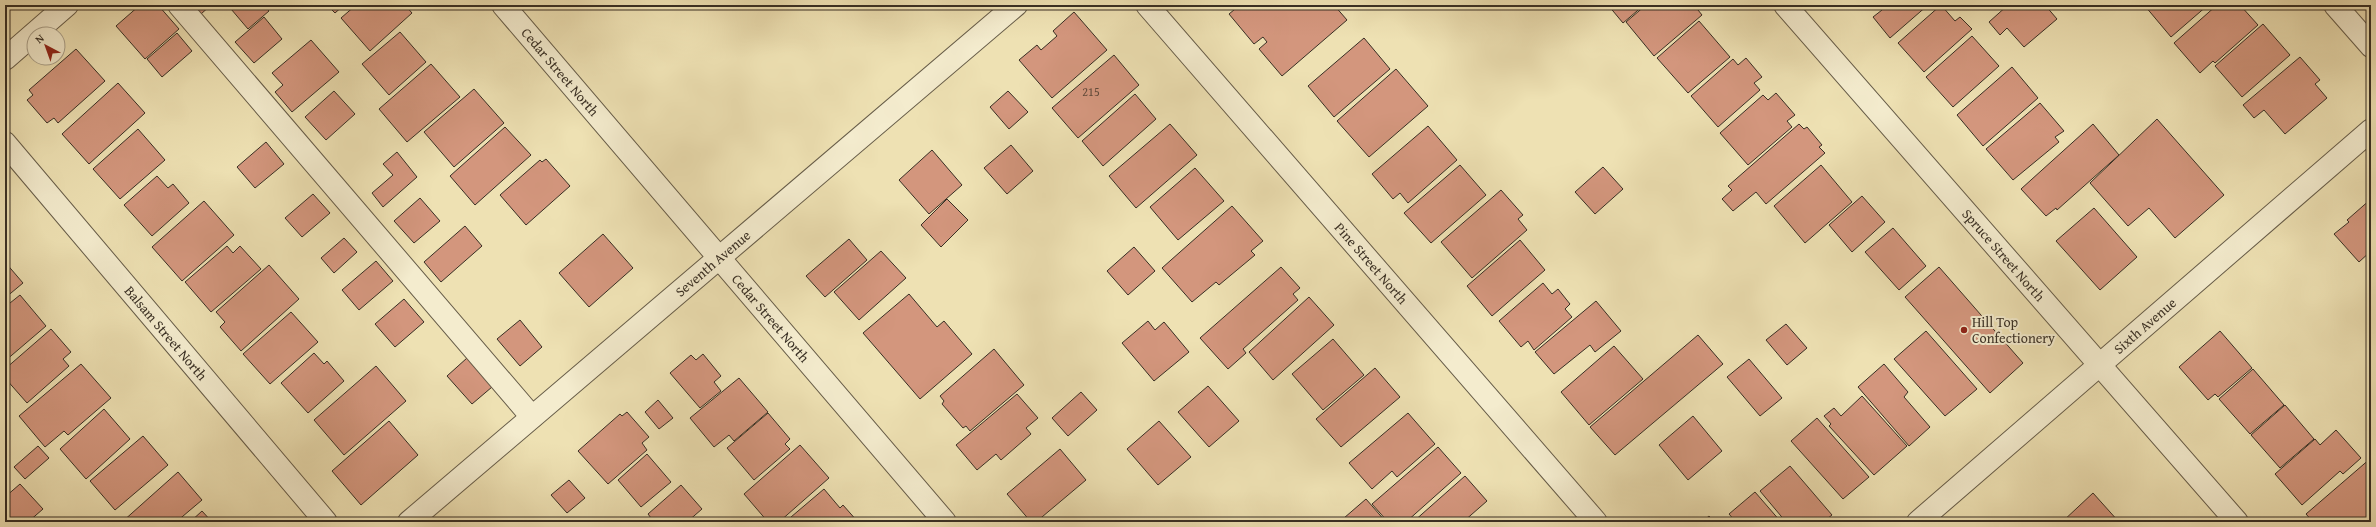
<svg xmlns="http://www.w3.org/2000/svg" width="2376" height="527" font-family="'Gentium Book Plus',serif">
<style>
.building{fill:#d3967d;stroke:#382f24}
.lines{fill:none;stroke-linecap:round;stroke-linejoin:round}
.minor-casing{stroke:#665c48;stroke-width:24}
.minor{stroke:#f4ecce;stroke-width:22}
.poi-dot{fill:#8f2418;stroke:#f4ecce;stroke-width:1.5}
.labels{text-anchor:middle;stroke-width:4;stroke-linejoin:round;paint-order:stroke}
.number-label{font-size:12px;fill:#5f493a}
.street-label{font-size:14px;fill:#382f24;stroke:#f4ecce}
.poi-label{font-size:14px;fill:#382f24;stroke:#f4ecce;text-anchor:start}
</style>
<rect width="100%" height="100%" fill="#eee1b3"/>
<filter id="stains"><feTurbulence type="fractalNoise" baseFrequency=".005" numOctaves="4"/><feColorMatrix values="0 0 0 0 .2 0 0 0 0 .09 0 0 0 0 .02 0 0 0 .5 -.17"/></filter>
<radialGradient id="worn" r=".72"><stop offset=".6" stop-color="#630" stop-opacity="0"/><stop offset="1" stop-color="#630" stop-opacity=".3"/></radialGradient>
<g class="building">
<polygon points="140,5 158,5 179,29 145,59 116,26"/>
<polygon points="193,5 211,5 201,14"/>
<polygon points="235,5 264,5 269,11 248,29 231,9"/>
<polygon points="327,5 344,5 335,13"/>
<polygon points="356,5 405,5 412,13 370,51 341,18"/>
<polygon points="1240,5 1311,5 1316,10 1321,5 1334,5 1347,20 1282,76 1259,49 1267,42 1263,37 1254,44 1229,14"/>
<polygon points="1608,5 1644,5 1623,23"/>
<polygon points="1646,5 1694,5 1702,15 1654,56 1626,22"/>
<polygon points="1878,5 1928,5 1890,38 1873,17 1882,10"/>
<polygon points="1941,5 1955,21 1960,17 1972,29 1924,72 1898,43"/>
<polygon points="2008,5 2045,5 2057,19 2024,47 2007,28 2000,35 1989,22"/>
<polygon points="2147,5 2208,5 2171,37 2145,6"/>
<polygon points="2217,5 2240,5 2258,25 2215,63 2213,61 2200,73 2174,43"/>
<polygon points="1074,12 1107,50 1052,98 1019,60 1037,45 1041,50 1057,36 1053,31"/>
<polygon points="264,17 282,39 254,63 235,42"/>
<polygon points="1699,21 1730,57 1688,93 1657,58"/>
<polygon points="2263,24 2290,55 2242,97 2215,66"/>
<polygon points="400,32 426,62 389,95 362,64"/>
<polygon points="177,33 192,51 162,77 147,59"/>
<polygon points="1972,36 1999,66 1953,107 1926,77"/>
<polygon points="1364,38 1390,69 1334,117 1308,86"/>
<polygon points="311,40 339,72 292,112 275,92 283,85 272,73"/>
<polygon points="76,49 105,81 58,123 54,118 47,123 27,100 33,95 29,90"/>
<polygon points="1114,55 1139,85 1078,138 1052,108"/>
<polygon points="2300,57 2320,80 2315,84 2327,98 2285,134 2264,110 2254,118 2243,105"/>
<polygon points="1746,58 1762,77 1754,83 1760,90 1718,127 1691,96 1733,59 1738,65"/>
<polygon points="431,64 460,97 407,142 379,109"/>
<polygon points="2012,67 2038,98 1983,146 1957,115"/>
<polygon points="1396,69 1428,106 1369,157 1337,121"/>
<polygon points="118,83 145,113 89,164 62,134"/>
<polygon points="474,89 504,123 454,167 424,132"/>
<polygon points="334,91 355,114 326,140 305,117"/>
<polygon points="1008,91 1028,112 1009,129 990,107"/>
<polygon points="1776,93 1795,115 1787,121 1792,127 1748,165 1720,133 1763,95 1768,100"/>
<polygon points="1135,94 1156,119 1103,166 1082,141"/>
<polygon points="2040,103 2064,131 2055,137 2059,142 2013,180 1986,149"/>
<polygon points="2157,119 2224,195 2175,238 2149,208 2128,226 2090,183"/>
<polygon points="1170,124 1197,155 1136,208 1109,176"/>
<polygon points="1799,124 1804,129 1807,127 1822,145 1819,147 1825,153 1766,204 1756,192 1733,211 1722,199 1732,190 1728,186"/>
<polygon points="2093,124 2119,155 2057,210 2056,208 2046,216 2021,189"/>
<polygon points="1428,126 1457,160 1408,203 1400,193 1393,199 1372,174"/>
<polygon points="505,127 531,155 475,205 450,176"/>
<polygon points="138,129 165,160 120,199 93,169"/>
<polygon points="266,142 284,164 255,188 237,167"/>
<polygon points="1011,145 1033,171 1007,194 984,168"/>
<polygon points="932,150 962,185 929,214 899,180"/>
<polygon points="397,152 417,177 383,207 372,193 393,175 383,164"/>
<polygon points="546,159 570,186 526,225 500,195 540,160 542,162"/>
<polygon points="1460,165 1486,195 1431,243 1404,213"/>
<polygon points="1821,165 1852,202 1805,243 1774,206"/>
<polygon points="1603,167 1623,189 1595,214 1575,192"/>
<polygon points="1195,168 1224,201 1178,240 1150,207"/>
<polygon points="157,176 168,188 173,184 189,203 152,236 124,205"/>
<polygon points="1501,190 1523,215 1518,219 1527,230 1472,278 1441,242"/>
<polygon points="313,194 330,213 302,237 285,218"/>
<polygon points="1862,196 1885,222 1852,252 1829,225"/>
<polygon points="420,198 440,221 414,243 394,221"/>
<polygon points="947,199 968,220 941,247 921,225"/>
<polygon points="2371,199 2371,251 2359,262 2334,234 2349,222 2347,220"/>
<polygon points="204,201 234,235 182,281 152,247"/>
<polygon points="1232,206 1263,241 1251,251 1255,255 1219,285 1216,282 1192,302 1162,268"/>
<polygon points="2094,208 2137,257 2100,290 2056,241"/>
<polygon points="465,226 482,246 441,282 424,262"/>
<polygon points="1893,228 1926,266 1899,290 1865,252"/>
<polygon points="603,234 633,268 589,307 559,273"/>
<polygon points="344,238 357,252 334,273 321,258"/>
<polygon points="849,239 867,260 825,297 806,276"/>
<polygon points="1520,240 1545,270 1492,316 1467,286"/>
<polygon points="227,246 233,253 240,246 261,269 211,312 185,282"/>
<polygon points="1134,247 1155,271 1128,295 1107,271"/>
<polygon points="881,251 906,278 859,320 834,292"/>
<polygon points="376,261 393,281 359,310 342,290"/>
<polygon points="5,262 23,283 5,298"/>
<polygon points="269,265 299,299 241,351 220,327 225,322 216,312"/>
<polygon points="1281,267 1300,288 1293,294 1298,300 1243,349 1246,353 1228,369 1200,338"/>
<polygon points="1939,267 2023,363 1990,393 1905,297"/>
<polygon points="1543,283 1552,294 1558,289 1570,304 1565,309 1572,317 1534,350 1528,341 1521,347 1499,321"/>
<polygon points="909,294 937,327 944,321 972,354 920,399 863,333"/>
<polygon points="20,295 46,326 5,361 5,307"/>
<polygon points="1309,297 1334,325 1273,380 1249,352"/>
<polygon points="404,299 424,322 395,347 375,324"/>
<polygon points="1596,301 1621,331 1595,352 1590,345 1554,374 1535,352"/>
<polygon points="291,312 318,342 270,384 243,354"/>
<polygon points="520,320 542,347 520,366 497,339"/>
<polygon points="1148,321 1155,330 1164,322 1189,352 1154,381 1122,343"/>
<polygon points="1786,324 1807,348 1787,365 1766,340"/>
<polygon points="51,329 71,352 63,359 69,366 27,403 5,378 5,369"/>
<polygon points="1926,331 1977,389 1945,416 1894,359"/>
<polygon points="2220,331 2252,368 2218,397 2215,394 2208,400 2179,367"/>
<polygon points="1698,335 1723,364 1615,455 1590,427"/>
<polygon points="1333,339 1364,375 1323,410 1292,374"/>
<polygon points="1614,346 1643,379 1589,425 1561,392"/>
<polygon points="994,349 1024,385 970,431 966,426 963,428 942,404 944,401 940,396"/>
<polygon points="314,353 324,364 327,361 344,381 308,413 281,383"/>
<polygon points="703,354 721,376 714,382 721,391 700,408 670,373 691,355 696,360"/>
<polygon points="467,358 492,387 472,404 447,376"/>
<polygon points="1749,359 1782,398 1760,416 1727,377"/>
<polygon points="81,364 111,398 68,435 64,431 45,447 19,416"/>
<polygon points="1884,364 1908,392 1904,397 1930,427 1909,446 1858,387"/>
<polygon points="376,366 406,401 344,455 314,420"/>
<polygon points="1375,368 1400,397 1341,447 1316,419"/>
<polygon points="2253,369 2284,405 2250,434 2219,399"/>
<polygon points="739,378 768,412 734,441 729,435 714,447 690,418"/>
<polygon points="1208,386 1239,421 1209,447 1178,412"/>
<polygon points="1081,392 1097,410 1068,436 1052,418"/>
<polygon points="1017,394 1038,418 1026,428 1031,434 1001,460 996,454 977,470 956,445"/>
<polygon points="1862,396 1907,446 1874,475 1829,426 1831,424 1824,416 1834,408 1841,416"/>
<polygon points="658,400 673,418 659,429 645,412"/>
<polygon points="2285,405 2314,439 2280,468 2251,435"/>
<polygon points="104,409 130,439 86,479 60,449"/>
<polygon points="627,412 649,437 642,443 647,450 608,484 578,451 620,414 622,416"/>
<polygon points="768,413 790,439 785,444 790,449 754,480 727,448"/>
<polygon points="1408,413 1435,444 1397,477 1392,471 1372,489 1349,463"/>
<polygon points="1693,416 1722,451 1688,480 1659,445"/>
<polygon points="1817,418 1869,477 1843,499 1791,441"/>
<polygon points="389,421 418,455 361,505 332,471"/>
<polygon points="1159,421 1191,457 1158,485 1127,449"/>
<polygon points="2336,430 2361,458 2343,474 2340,471 2302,505 2275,474 2315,439 2320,445"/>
<polygon points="143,436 168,465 115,510 90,481"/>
<polygon points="800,445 829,478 779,522 768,522 744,494"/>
<polygon points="38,446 49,458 25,479 14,467"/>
<polygon points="1438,447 1461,473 1406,522 1388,522 1372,504"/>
<polygon points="1060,449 1086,480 1036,522 1031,522 1007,494"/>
<polygon points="647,454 671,482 641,507 618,480"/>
<polygon points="2371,458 2371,521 2313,522 2306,514"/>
<polygon points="1790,466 1832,515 1823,522 1786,522 1760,491"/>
<polygon points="178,472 202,500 176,522 122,522"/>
<polygon points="1465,476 1487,501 1463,522 1413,522"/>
<polygon points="569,480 585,498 567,513 551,495"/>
<polygon points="20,484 43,509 28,522 11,522 5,515 5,497"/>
<polygon points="681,485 702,509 687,522 654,522 648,514"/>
<polygon points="824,489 840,508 843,505 858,522 796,522 791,517"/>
<polygon points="1755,492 1781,522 1736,522 1729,514"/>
<polygon points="2093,493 2119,522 2062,522"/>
<polygon points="1366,499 1386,522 1348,522 1344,518"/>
<polygon points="202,511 212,522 190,522"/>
<polygon points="1709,516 1715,522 1702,522"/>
</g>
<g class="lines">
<g class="minor-casing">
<g id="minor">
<polyline points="179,5 532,417"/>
<path id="s1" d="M503,5L945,522"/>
<path id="s2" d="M1147,5L1596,522"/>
<path id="s3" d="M1785,5L2237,522"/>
<polyline points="2335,5 2371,46"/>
<polyline points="5,59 67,5"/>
<path id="s4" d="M5,143L326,522"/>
<path id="s5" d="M409,522L1016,5"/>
<path id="s6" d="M1918,522L2371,130"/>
</g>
</g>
<use href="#minor" class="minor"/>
</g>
<circle class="poi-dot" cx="1964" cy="330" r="4"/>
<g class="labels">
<g class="number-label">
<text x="1091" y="96">215</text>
</g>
<g class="street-label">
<text dy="5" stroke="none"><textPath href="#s1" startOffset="88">Cedar Street North</textPath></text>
<text dy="5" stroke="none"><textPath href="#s3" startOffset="332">Spruce Street North</textPath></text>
<text dy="5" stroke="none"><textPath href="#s5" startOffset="399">Seventh Avenue</textPath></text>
<text dy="5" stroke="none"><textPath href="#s2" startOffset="342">Pine Street North</textPath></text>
<text dy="5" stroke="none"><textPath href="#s1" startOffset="412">Cedar Street North</textPath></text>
<text dy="5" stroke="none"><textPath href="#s6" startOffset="300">Sixth Avenue</textPath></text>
<text dy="5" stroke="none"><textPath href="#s4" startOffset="249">Balsam Street North</textPath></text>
</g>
<g class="poi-label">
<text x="1972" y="327">Hill Top<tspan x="1972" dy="16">Confectionery</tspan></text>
</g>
</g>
<rect width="2376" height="527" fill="none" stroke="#eee1b3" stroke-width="20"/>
<rect x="6" y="6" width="2364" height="515" fill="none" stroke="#382f24" stroke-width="2"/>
<rect x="10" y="10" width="2356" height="507" fill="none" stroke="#382f24"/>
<g transform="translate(46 46) rotate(319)"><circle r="19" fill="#f4ecce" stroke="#a9a08a"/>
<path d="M0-3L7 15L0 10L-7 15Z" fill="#8f2418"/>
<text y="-6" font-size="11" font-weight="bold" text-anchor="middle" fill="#382f24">N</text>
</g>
<rect width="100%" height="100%" filter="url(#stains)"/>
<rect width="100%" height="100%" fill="url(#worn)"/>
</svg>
